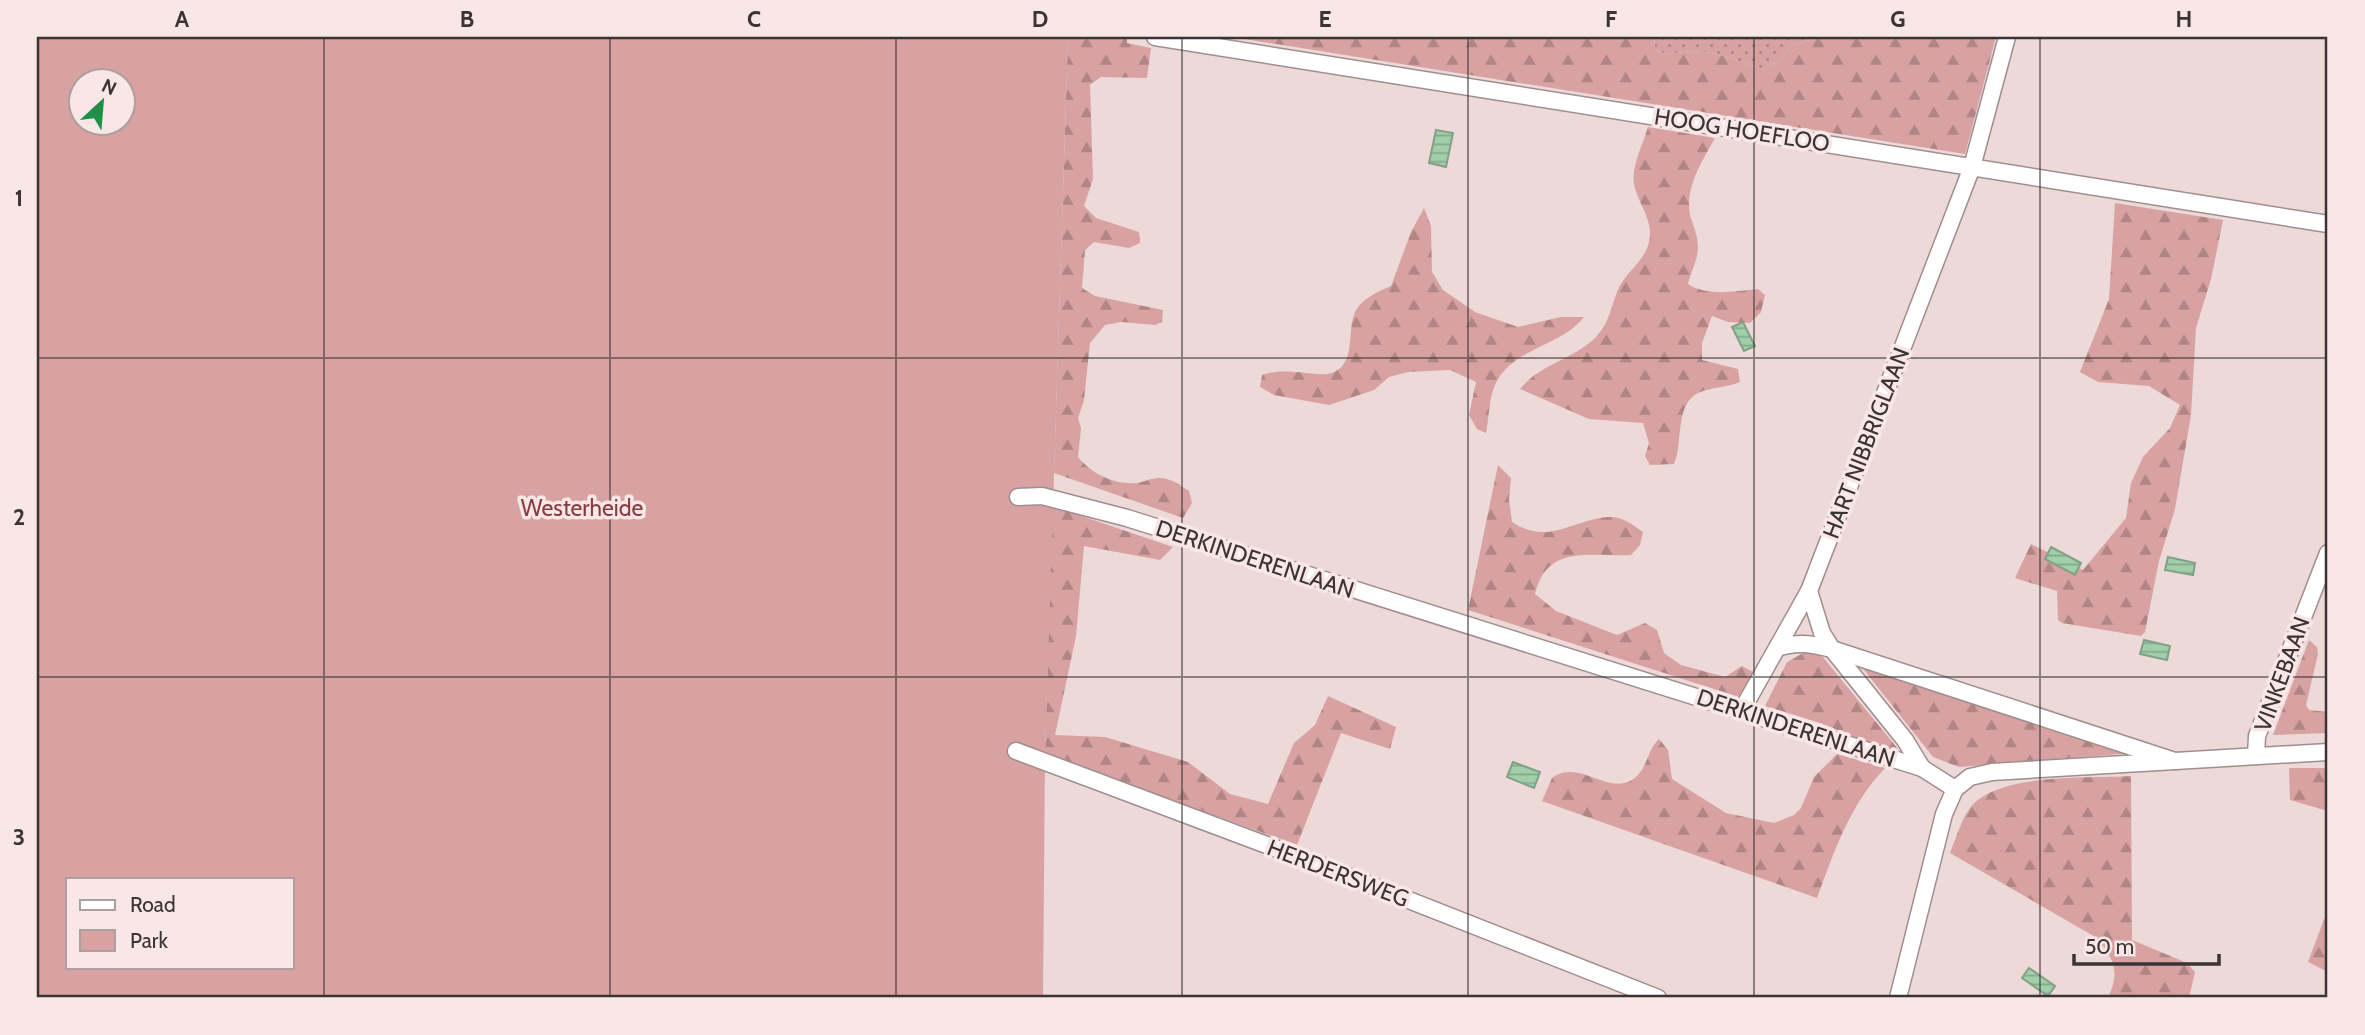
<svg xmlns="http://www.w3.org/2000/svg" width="2365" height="1035" font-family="Cabin,sans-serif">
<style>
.grass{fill:url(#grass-dots)}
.forest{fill:url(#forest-firs)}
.park{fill:#d7a2a1;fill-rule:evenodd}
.water{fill:url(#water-rules);stroke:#82a087;stroke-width:2}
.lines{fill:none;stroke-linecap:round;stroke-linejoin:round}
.street-casing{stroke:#a08e8e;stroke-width:19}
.street{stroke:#fff;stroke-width:16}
.grid{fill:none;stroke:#3b3434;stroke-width:2;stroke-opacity:0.55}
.labels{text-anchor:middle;stroke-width:7;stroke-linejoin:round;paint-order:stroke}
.street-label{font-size:23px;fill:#3b3434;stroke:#f9e6e6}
.park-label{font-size:23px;fill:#873d40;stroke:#f9e6e6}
.neatline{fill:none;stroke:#3b3434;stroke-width:2.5}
.grid-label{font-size:23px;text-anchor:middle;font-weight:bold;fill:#3b3434}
</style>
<defs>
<pattern id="grass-dots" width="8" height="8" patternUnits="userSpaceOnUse" patternTransform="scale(1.75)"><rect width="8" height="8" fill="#d7a2a1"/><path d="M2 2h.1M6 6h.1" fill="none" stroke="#b08584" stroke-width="1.8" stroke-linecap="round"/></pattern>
<pattern id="forest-firs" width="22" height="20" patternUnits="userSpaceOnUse" patternTransform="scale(1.75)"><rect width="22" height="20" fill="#d7a2a1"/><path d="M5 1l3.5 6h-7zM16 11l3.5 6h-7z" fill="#b08584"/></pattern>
<pattern id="water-rules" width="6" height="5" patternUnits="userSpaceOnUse" patternTransform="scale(1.75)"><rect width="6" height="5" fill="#a1cfaa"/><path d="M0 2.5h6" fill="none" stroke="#84a98b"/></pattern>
</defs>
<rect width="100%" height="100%" fill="#ecd9d8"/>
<polygon class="grass" points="1654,37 1819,37 1792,45 1778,61 1763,69 1718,54 1694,51 1665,54 1655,49"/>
<g class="forest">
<path d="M1068,37H1127V43L1151,48L1147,78L1101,77L1090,85L1093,179L1084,206L1096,218L1139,232L1140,243L1129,248L1094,242L1085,250L1082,288L1095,296L1163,310L1162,322L1155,325L1121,322L1105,325L1090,343L1084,400L1078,418L1081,428L1078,457C1092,474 1114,485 1137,483C1144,482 1151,478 1159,478C1171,478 1180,485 1189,491L1192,503L1183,518L1054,473Z"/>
<polygon points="1232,37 1654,37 1655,49 1665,54 1694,51 1718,54 1763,69 1778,61 1792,45 1819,37 1996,37 1965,154"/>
<path d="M1648,127L1715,138C1702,162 1685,186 1690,215C1693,226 1698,235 1698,247C1698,259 1691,272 1688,284C1708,297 1736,291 1758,289L1765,295L1761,312L1750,323L1728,322L1712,316L1702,343V360L1738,369L1740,382C1727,387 1716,387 1703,391C1673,400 1684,442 1674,464L1650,465L1645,456L1649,443L1643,423L1589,419L1520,389C1540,364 1572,360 1595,338C1613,320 1611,298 1623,281C1633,266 1649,256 1650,235C1651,217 1637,201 1634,184C1631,167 1643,144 1648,127Z"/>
<polygon points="2115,203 2223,220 2211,279 2196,328 2191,415 2175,509 2159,561 2145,632 2141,636 2062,623 2058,620 2057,591 2015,578 2031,544 2083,570 2126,518 2131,483 2143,457 2170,428 2180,405 2149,386 2098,382 2080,372 2109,299"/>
<path d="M1424,208L1431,226L1432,272L1443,290L1475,312L1518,327L1561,317H1584C1561,347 1511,348 1495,385C1489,398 1489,418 1486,433L1477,429L1469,415L1476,382L1450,370L1408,372L1389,377L1374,390L1329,405L1274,395L1260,387L1262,375C1287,366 1317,378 1332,373C1356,364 1347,334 1354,315C1359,300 1377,292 1391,286L1411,232Z"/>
<path d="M1498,465L1511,478L1509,499L1512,522C1549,546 1571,520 1608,517C1622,516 1632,524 1643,532L1640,545L1631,555C1591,557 1547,543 1535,594L1556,611L1617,635L1645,623L1657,630L1664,653L1681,665L1725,677L1742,666L1753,672L1739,697L1468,610Z"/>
<polygon points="1052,506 1173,547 1160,560 1084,546 1076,636 1055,735 1105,737 1188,762 1230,794 1268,804 1294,743 1315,725 1328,696 1396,727 1390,749 1341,733 1297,845 1045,755"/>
<polygon points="2309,640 2317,647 2318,654 2306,705 2309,710 2328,712 2328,733 2273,735"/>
<polygon points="1807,651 1822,656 1907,760 1823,724 1765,706 1787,662"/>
<polygon points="1857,661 2145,752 1959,767 1933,757"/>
<path d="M1659,739L1668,750L1672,779L1726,813L1774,823L1794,815L1801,808L1814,777L1837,754L1885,768C1849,806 1835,850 1817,898L1542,801L1552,778C1578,758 1607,795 1632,780C1648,770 1646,751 1659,739Z"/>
<polygon points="2289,768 2328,768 2328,811 2290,800"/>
<path d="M2131,776L2132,940L2187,963L2195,972L2189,998H2108C2120,971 2115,961 2097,938L1950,853C1956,839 1961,820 1970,808C1997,772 2089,779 2131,776Z"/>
<polygon points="2328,909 2328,972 2308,962"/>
</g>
<path class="park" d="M37,37H1068L1045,755L1043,998H37ZM80,80H122V122H80ZM68,879H292V967H68Z"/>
<g class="water">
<polygon points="1436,130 1453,133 1446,167 1429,163"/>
<polygon points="1743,322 1755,346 1744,351 1732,327"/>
<polygon points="2051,547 2081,563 2075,575 2045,559"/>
<polygon points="2168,557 2195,563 2193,575 2165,570"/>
<polygon points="2144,640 2170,646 2167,660 2140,654"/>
<polygon points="1513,762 1540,772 1534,788 1507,777"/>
<polygon points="2029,968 2055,986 2048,996 2022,978"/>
</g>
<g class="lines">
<g class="street-casing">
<g id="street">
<polyline points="1155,37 2328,224"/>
<path d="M1018,497L1042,496L1127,518L1922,768L1955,789L1970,777L1992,772L2175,761L1832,649C1812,644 1796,641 1777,648"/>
<polyline points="1809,591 1822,633 1832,649 1905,740 1922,768"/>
<polyline points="1742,710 1809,591 1972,167 2007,37"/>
<polyline points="1016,751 1312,862 1658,998"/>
<polyline points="2256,756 2257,736 2328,553"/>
<polyline points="2175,761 2328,752"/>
<polyline points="1898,998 1944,814 1955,789"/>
</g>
</g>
<use href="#street" class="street"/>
</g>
<path class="grid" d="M324,37V998M610,37V998M896,37V998M1182,37V998M1468,37V998M1754,37V998M2040,37V998M37,358H2328M37,677H2328"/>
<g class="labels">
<g class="street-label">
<text transform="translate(1742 130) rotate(9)" y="8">HOOG HOEFLOO</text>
<text transform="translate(1866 443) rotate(-69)" y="8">HART NIBBRIGLAAN</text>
<text transform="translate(1255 559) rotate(18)" y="8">DERKINDERENLAAN</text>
<text transform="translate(2282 674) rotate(-70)" y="8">VINKEBAAN</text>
<text transform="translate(1796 728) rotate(18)" y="8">DERKINDERENLAAN</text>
<text transform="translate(1338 873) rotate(21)" y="8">HERDERSWEG</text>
</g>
<g class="park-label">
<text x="582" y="516">Westerheide</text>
</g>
</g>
<rect width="2365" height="1035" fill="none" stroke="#f9e6e6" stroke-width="77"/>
<rect x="66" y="878" width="228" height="91" fill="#f9e6e6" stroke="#ad9f9f" stroke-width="2"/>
<rect x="80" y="900" width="35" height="10" fill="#ffffff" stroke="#ad9f9f" stroke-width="2"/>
<text x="130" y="912" font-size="21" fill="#3b3434">Road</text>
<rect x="80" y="930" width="35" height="21" fill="#d7a2a1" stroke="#ad9f9f" stroke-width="2"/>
<text x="130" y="948" font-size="21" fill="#3b3434">Park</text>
<g transform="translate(102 102) rotate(26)"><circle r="33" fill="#f9e6e6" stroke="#ad9f9f" stroke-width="2"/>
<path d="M0-5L12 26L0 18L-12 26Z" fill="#209049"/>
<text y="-10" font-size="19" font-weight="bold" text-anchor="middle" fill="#3b3434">N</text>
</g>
<path d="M2074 954v10h145v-10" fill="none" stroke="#3b3434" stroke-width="3.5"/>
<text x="2085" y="954" font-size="21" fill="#3b3434" stroke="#f9e6e6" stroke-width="5" paint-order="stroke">50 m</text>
<rect x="38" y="38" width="2288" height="958" class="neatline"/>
<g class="grid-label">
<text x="182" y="27">A</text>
<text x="467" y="27">B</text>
<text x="754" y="27">C</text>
<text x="1040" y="27">D</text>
<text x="1325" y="27">E</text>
<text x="1611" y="27">F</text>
<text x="1898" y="27">G</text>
<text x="2184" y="27">H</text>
<text x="19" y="206">1</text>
<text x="19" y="525">2</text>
<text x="19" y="845">3</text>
</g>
</svg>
